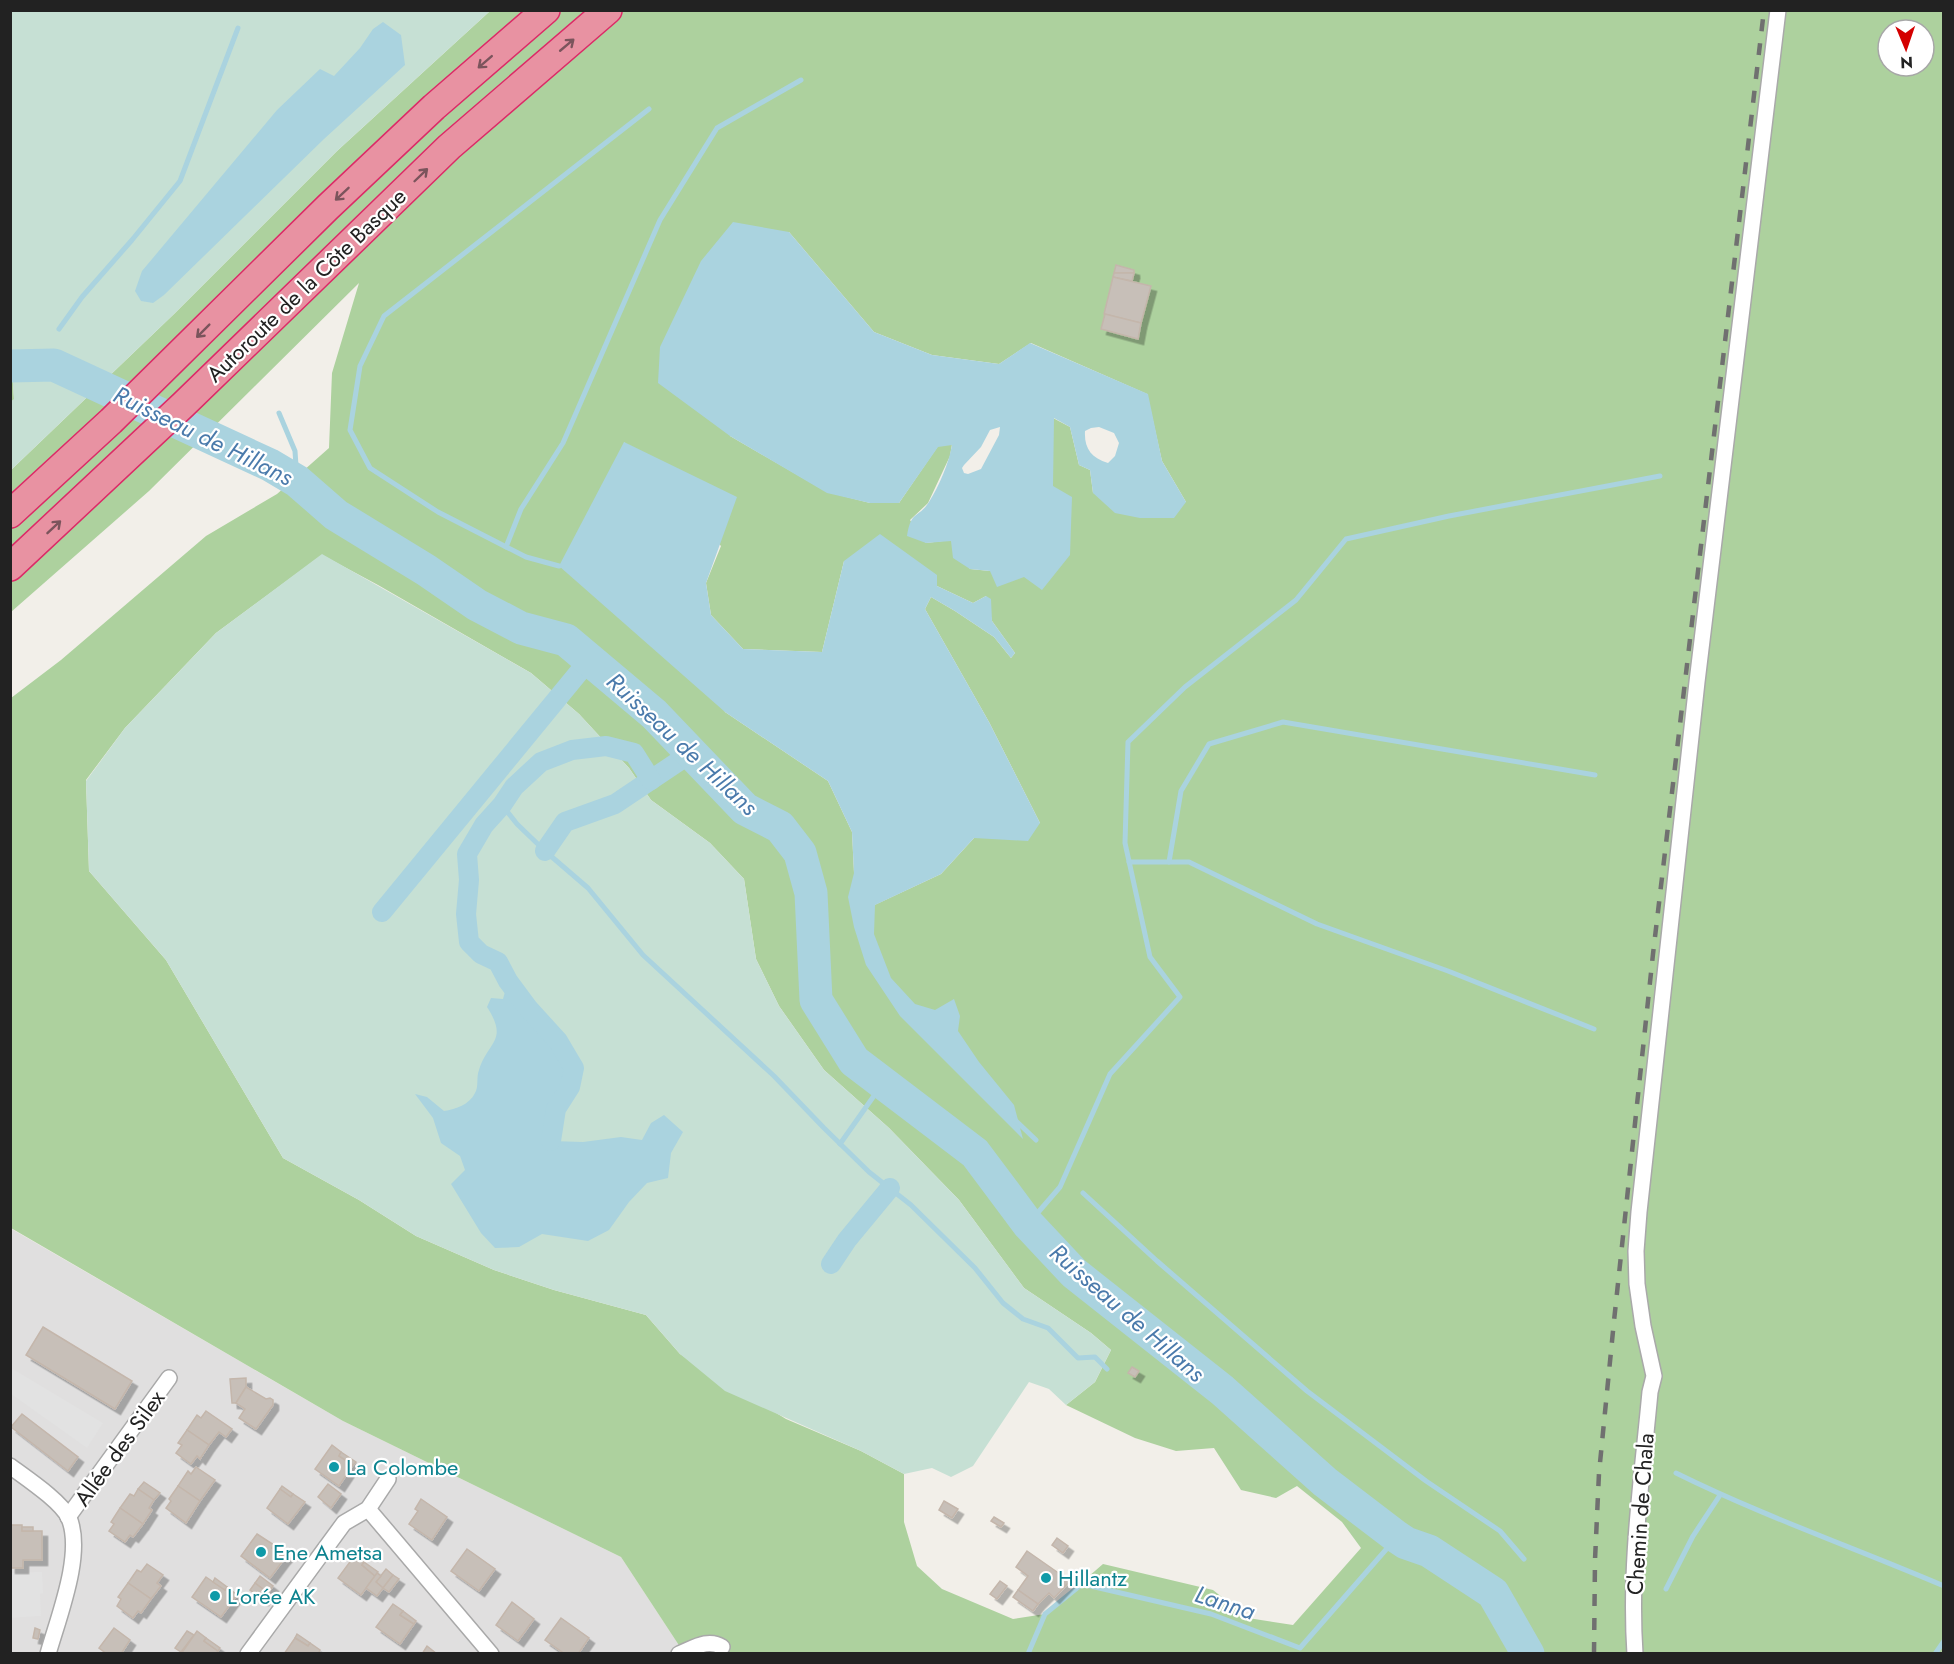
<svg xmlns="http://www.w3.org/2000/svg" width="1954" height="1664" font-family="Jost,sans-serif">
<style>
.residential{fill:#e0dfdf}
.forest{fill:#add19e;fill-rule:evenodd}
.wetland{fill:#c6e0d4}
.parking{fill:#e2e2e2}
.water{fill:#aad3df;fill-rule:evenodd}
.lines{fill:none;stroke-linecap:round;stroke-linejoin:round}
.stream{stroke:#aad3df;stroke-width:5}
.canal{stroke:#aad3df;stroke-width:20}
.river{stroke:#aad3df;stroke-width:33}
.building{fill:#c7bfb8;stroke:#c4b6ab;stroke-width:1.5;filter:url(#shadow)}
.minor-casing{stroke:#a9a9a9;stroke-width:18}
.motorway-casing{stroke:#dc2a67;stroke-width:30}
.minor{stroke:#fff;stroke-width:15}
.motorway{stroke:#e892a2;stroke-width:27}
.rail{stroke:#707070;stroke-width:4.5;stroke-dasharray:12 12;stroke-linecap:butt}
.oneway{stroke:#7b545c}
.culture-dot{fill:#0f9aa8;stroke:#fff;stroke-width:2}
.labels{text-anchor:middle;stroke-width:4.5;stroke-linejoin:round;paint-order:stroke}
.street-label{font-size:22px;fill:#222;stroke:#fff}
.culture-label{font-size:22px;fill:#0d838f;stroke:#fff;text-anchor:start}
.water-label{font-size:24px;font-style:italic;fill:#4a7aab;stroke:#fff}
</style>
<defs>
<filter id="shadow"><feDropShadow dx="5.5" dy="5.5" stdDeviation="0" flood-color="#0004"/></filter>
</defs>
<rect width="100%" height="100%" fill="#f2efe9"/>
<polygon class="residential" points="10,1228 343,1421 621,1557 684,1653 11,1653"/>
<g class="forest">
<path d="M490,11H1943V1653H684L621,1557L343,1421L11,1228V698L61,660L206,536L277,494L329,448L332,373L359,283L149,491L11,612V470L174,314L337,151ZM1888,30H1924V66H1888ZM789,232L874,332L932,355L999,364L1031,343L1147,394L1162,461L1186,502L1093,493L1090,470L1079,465L1070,427L1053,418V486L990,571L970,569L951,540L926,543L910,520L928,503L950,456L952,444L938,446L899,503H870L827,492L730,436ZM624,442L721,546L706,583L711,615L743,649L822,652L844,561L937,586L973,603L986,596L992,621L1015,653L1011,658L994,637L955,611L931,597L925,609L989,722L1040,823L974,838L941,874L868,908L854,873L852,832L828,781L725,712ZM322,555L378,585L531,673L579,714L629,768L651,800L710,843L744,879L756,959L779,1006L824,1070L889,1128L959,1200L1024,1288L1091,1333L1111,1350L1095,1382L1066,1405L1135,1438L1176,1451L1214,1448L1241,1490L1276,1498L1297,1486L1342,1522L1361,1548L1293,1625L1248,1618L1213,1590L1103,1564L1045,1614L1013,1619L942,1589L917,1566L904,1522V1474L861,1451L786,1419L680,1354L646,1315L554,1290L494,1270L416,1236L359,1200L283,1158L166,960L89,871L86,780L125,728L216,633Z"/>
<polygon points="11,342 14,400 11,402"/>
</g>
<g class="wetland">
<polygon points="11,11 490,11 337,151 174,314 11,470 10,402 14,399 10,342"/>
<polygon points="322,554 531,673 579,714 629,768 651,800 710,843 744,879 756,959 779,1006 824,1070 889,1128 959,1200 1024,1288 1091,1333 1111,1350 1095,1382 1066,1405 1049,1389 1029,1382 973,1466 951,1477 932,1468 904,1474 861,1451 725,1391 680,1354 646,1315 554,1290 494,1270 416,1236 359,1200 283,1158 166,960 89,871 86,781 125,728 216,633"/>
</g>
<g class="parking">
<polygon points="13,1369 103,1423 87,1448 11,1394 11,1372"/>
<polygon points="42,1572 43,1593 40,1594 41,1616 11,1618 11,1573"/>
</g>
<g class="water">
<polygon points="383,22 401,35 405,65 324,139 164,295 153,303 141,301 135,291 142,271 277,110 320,69 334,76 360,48 373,29"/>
<path d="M733,222L789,232L874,332L932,355L999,364L1030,343L1148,394L1162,461L1186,502L1174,518H1140L1115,513L1093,493L1090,470L1079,465L1070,427L1054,418L1053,486L1072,497L1070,555L1042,590L1024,577L997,587L990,571L970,569L953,558L951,541L926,543L907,536C911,510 918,519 929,502C939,486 949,463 952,445L938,447L899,503H870L827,493L730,436L658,383L660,347L701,261ZM1000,427L999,435L981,469L968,474L964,473L962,468L964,465L981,447L990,430ZM1099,427L1114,433L1119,443L1115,456L1108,463C1091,458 1084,448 1085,431L1091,428Z"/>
<polygon points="624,442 737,497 706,583 711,615 743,649 822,652 844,561 880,534 937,575 937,586 973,603 986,596 991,599 992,621 1015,653 1011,658 994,637 955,611 931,597 925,609 989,722 1040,823 1028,841 974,838 941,874 875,905 874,934 891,978 915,1004 935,1010 954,999 960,1016 958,1031 979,1062 1014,1105 1023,1139 900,1016 866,965 854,927 848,897 854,873 852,832 828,781 725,712 559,566"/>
<path d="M508,981L528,1008L558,1041L574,1068L570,1087L556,1109L551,1141L583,1142L621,1137L642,1140L651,1123L664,1115L683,1132L671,1153L668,1178L647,1183L629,1202L609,1230L588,1241L542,1234L519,1247L495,1248L481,1233L451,1184L465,1170L460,1156L441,1143L433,1118L415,1094L427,1097L444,1111C456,1109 469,1105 475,1093C479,1087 476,1077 479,1070C488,1041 509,1041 487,1007L491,998L503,999Z"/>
</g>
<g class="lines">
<g class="stream">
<polyline points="59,329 82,297 132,240 180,181 238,28"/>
<polyline points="279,413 295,451 297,481"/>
<polyline points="506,547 521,509 563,443 660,220 717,128 801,80"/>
<polyline points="559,566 526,557 438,512 370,468 350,430 360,366 384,316 649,109"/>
<polyline points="502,805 517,824 545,851 588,888 643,955 774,1076 824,1128 869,1172 911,1205 975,1268 1003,1303 1023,1319 1048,1328 1078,1358 1095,1357 1107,1369"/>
<polyline points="1129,862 1189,862 1317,924 1448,971 1594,1029"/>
<polyline points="1169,862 1181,791 1209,744 1283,722 1595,775"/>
<polyline points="1014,1119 1036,1140"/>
<polyline points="840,1144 883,1083"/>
<polyline points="1083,1193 1157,1261 1307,1391 1426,1481 1500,1531 1524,1559"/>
<polyline points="1028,1224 1060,1187 1110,1074 1180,997 1150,957 1125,843 1128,742 1185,687 1296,600 1346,539 1449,516 1660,476"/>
<path d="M1676,1473C1763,1516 1855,1548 1944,1586"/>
<polyline points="1666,1589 1693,1536 1720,1495"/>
<polyline points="1028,1654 1045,1614 1082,1584 1211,1614 1300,1648 1397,1537"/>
<polyline points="1935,1654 1944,1641"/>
</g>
<g class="canal">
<polyline points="545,851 565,822 615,804 691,753"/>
<polyline points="382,912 589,660"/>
<polyline points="551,1141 556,1109 570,1087 574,1068 558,1041 528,1008 508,981 498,962 481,954 469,942 466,914 469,880 467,854 484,825 502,805 514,787 541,762 572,750 606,746 634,753 651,780"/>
<polyline points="831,1264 847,1240 890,1188"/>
</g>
<polyline class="river" points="10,366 54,365 270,465 297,481 336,515 426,570 477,605 521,628 566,640 654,714 745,809 780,827 800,853 811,893 816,1000 854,1061 975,1153 1028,1224 1074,1273 1222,1390 1325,1482 1397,1537 1406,1543 1429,1551 1493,1593 1528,1654"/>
</g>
<g class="building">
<polygon points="1116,265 1134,270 1134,273 1114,273"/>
<polygon points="1114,273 1134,273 1132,281 1113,277"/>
<polygon points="1113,277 1151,286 1141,323 1104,314"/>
<polygon points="1105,314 1141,323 1138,339 1101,329"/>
<polygon points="43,1327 132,1381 115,1409 26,1355"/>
<polygon points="1132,1367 1139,1371 1135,1377 1128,1373"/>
<polygon points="246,1378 246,1387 236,1403 232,1403 230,1379"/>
<polygon points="246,1387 266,1399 270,1398 273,1400 273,1405 256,1429 239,1418 245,1409 236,1403"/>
<polygon points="206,1411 232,1429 226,1437 219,1432 209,1445 187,1430 197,1415 201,1418"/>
<polygon points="22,1414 78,1457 68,1471 11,1427"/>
<polygon points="187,1430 209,1445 200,1459 197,1456 191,1464 176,1453 182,1445 178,1443"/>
<polygon points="332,1445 341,1452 339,1456 353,1465 339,1486 315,1469"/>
<polygon points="341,1452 356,1462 353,1465 339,1456"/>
<polygon points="196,1467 215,1480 200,1501 178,1486 188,1471 191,1474"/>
<polygon points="144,1482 160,1493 154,1500 138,1489"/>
<polygon points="328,1484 341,1494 331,1508 318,1497"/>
<polygon points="178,1486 200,1501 186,1523 166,1508 171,1501 169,1499"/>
<polygon points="282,1486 293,1494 291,1497 280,1489"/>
<polygon points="138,1489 154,1500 149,1508 152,1510 143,1524 120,1508 130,1494 134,1496"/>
<polygon points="280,1489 291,1497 293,1494 305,1502 288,1524 267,1508"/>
<polygon points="421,1499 447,1517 432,1540 409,1524 418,1511 415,1509"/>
<polygon points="944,1501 958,1509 952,1518 939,1510"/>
<polygon points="120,1508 143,1524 133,1537 130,1535 125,1542 109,1531 114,1524 111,1522"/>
<polygon points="994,1517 1004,1523 1001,1527 991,1521"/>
<polygon points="10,1525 22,1525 22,1531 42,1531 42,1560 23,1560 23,1568 10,1568"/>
<rect x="22" y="1527" width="11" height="4"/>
<polygon points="257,1534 274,1545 272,1548 285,1558 270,1578 241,1556"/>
<polygon points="1057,1538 1068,1546 1063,1553 1052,1545"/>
<polygon points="274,1545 288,1555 285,1558 272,1548"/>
<polygon points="467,1549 495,1569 479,1591 451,1571"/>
<polygon points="1027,1551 1070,1581 1054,1598 1049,1593 1038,1604 1018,1590 1028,1576 1016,1567"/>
<polygon points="355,1555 364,1562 362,1565 375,1576 361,1595 338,1578"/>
<polygon points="364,1562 378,1572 375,1576 362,1565"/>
<polygon points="147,1564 163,1575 157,1583 161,1586 151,1599 128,1583 137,1570 141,1572"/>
<polygon points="386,1569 393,1575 383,1588 376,1582"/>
<polygon points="377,1573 381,1576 376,1582 383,1588 377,1596 366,1588"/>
<polygon points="393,1575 399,1579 389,1592 383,1588"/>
<polygon points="260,1576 273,1586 268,1593 255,1583"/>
<polygon points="206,1577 225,1590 227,1587 237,1595 221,1617 192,1597"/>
<polygon points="215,1578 227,1587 225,1590 213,1582"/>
<polygon points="1000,1581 1007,1586 997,1599 990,1594"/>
<polygon points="128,1583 151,1599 141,1613 138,1611 133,1618 117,1606 121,1599 118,1597"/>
<polygon points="255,1583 268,1593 263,1600 250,1590"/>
<polygon points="1018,1590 1038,1604 1033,1611 1013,1597"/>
<polygon points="512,1602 534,1619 518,1641 496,1625"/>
<polygon points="393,1604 403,1611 400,1615 414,1624 400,1644 376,1627"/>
<polygon points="403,1611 416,1621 414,1624 400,1615"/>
<polygon points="561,1618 589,1638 578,1654 565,1654 545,1640"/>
<polygon points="35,1628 40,1630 38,1639 33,1638"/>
<polygon points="114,1628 130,1640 121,1654 107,1654 99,1648"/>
<polygon points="187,1631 194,1635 181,1652 175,1648"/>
<polygon points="197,1631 206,1638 204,1641 218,1651 216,1654 181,1654"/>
<polygon points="297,1634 310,1643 308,1646 295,1638"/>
<polygon points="206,1638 220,1648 218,1651 204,1641"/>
<polygon points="295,1638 308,1646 310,1643 320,1650 318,1654 284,1654"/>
<polygon points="427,1646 437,1654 422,1654"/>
</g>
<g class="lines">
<g class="minor-casing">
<g id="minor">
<path d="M10,1466C26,1478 61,1501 69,1518C84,1554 58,1618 48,1654"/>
<polyline points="368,1509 491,1654"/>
<polyline points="68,1517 169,1378"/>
<polyline points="248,1654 344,1523 368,1509 388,1479"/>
<path d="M679,1654C694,1648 708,1638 722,1647"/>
<path d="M1635,1654C1629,1566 1642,1479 1650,1392L1654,1376L1643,1326L1637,1284L1636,1251L1639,1212L1697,682L1778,10"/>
</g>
</g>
<g class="motorway-casing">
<g id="motorway">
<polyline points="10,514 111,421 328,207 434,107 546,10"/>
<polyline points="10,567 183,405 449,147 608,10"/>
</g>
</g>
<use href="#minor" class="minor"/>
<use href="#motorway" class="motorway"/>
<polyline class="rail" points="1594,1654 1595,1560 1599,1473 1614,1321 1653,954 1764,10"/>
</g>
<defs><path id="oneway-shaft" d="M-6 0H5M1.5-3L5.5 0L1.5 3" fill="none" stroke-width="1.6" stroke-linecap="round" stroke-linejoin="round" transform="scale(1.5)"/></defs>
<g class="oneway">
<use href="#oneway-shaft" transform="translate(567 45) rotate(-40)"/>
<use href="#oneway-shaft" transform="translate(485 62) rotate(139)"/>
<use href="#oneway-shaft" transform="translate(421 175) rotate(-44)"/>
<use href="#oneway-shaft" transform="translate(342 194) rotate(137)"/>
<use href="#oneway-shaft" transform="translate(203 331) rotate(135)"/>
<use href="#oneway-shaft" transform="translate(54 527) rotate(-43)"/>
</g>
<g class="culture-dot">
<circle cx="334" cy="1467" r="6"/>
<circle cx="261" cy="1552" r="6"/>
<circle cx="1046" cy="1578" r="6"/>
<circle cx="215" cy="1596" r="6"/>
</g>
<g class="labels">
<g class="street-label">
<text transform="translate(306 285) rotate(-44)" y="8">Autoroute de la Côte Basque</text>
<text transform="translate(119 1448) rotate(-54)" y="8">Allée des Silex</text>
<text transform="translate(1640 1514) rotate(-86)" y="8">Chemin de Chala</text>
</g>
<g class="culture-label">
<text x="346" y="1475">La Colombe</text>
<text x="273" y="1560">Ene Ametsa</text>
<text x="1058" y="1586">Hillantz</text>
<text x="227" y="1604">L'orée AK</text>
</g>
<g class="water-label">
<text transform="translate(203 436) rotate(26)" y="8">Ruisseau de Hillans</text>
<text transform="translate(682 744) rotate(43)" y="8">Ruisseau de Hillans</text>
<text transform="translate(1127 1313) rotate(41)" y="8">Ruisseau de Hillans</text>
<text transform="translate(1225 1603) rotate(18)" y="8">Lanna</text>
</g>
</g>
<rect width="1954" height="1664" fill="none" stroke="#222222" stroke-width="24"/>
<g transform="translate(1906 48) rotate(178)"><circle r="28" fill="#ffffff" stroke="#a7a7a7" stroke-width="1.5"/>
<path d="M0-4.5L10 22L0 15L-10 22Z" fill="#d40000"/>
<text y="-9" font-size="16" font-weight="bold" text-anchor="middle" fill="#222222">N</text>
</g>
</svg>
